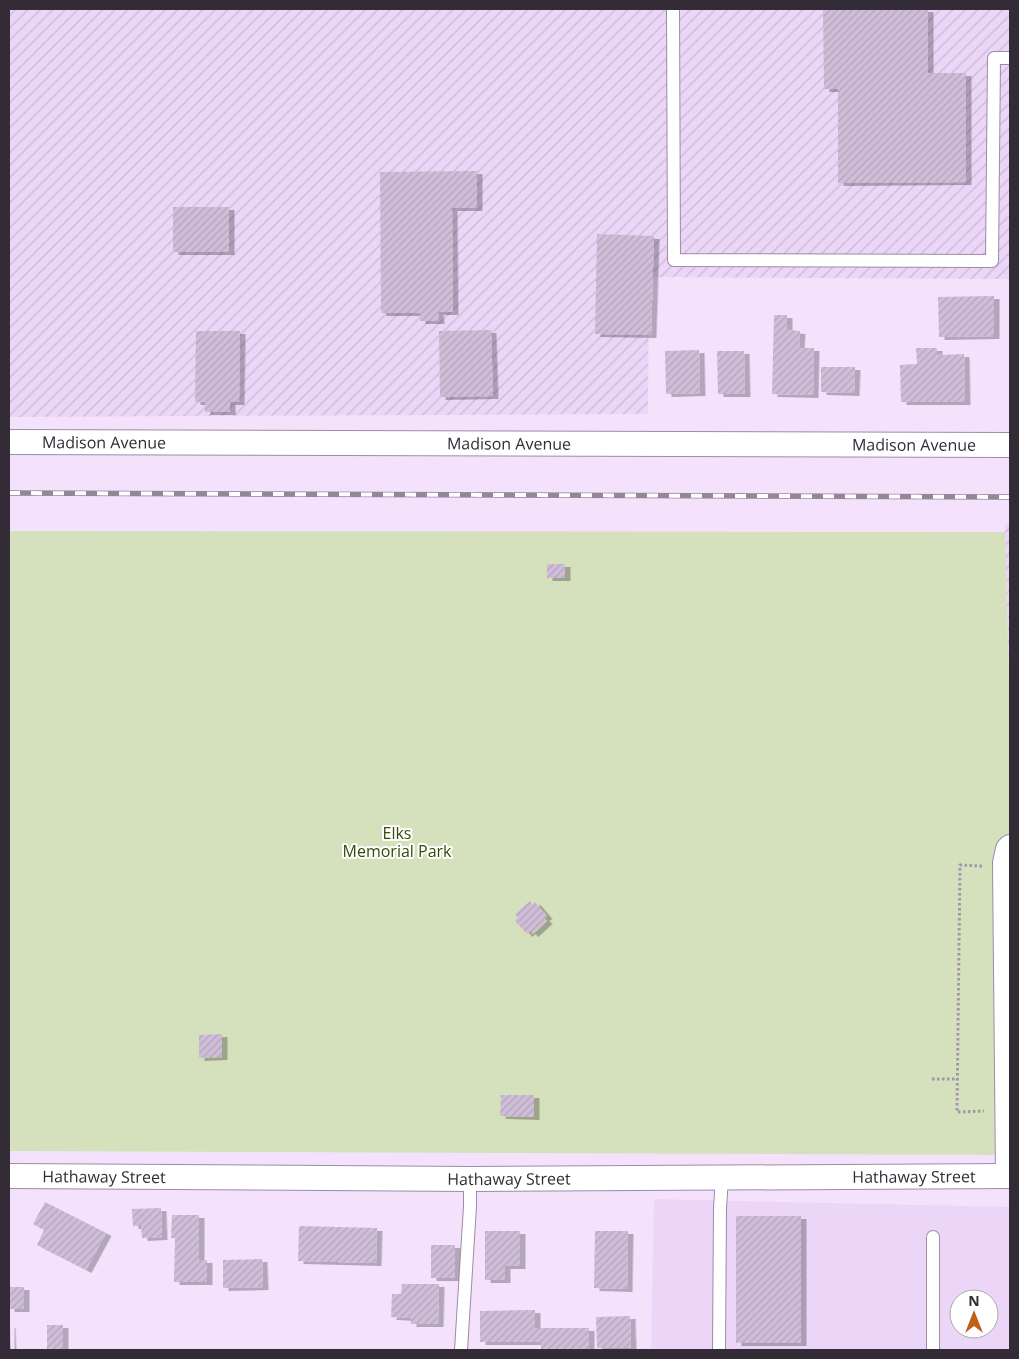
<svg xmlns="http://www.w3.org/2000/svg" width="1019" height="1359" font-family="'Open Sans',sans-serif">
<style>
.built{fill:#ebd6f7;fill-rule:evenodd}
.industrial{fill:url(#industrial-furrows)}
.park{fill:#d5e1bc}
.building{fill:url(#building-hatch);filter:url(#shadow)}
.lines{fill:none;stroke-linecap:round;stroke-linejoin:round}
.service-casing{stroke:#9c8ca5;stroke-width:14}
.minor-casing{stroke:#9c8ca5;stroke-width:26}
.path{stroke:#a496aa;stroke-width:3;stroke-dasharray:2.5 2.5;stroke-linecap:butt}
.service{stroke:#fff;stroke-width:12}
.minor{stroke:#fff;stroke-width:24}
.rail-casing{stroke:#928698;stroke-width:5.5}
.rail{stroke:#fff;stroke-width:4;stroke-dasharray:11;stroke-linecap:butt}
.labels{text-anchor:middle;stroke-width:4;stroke-linejoin:round;paint-order:stroke}
.street-label{font-size:16px;fill:#332c37;stroke:#fff}
.park-label{font-size:16px;fill:#394707;stroke:#fff}
</style>
<defs>
<pattern id="industrial-furrows" width="10" height="10" patternUnits="userSpaceOnUse" patternTransform="scale(1.25)"><rect width="10" height="10" fill="#ebd6f7"/><path d="M-1 1l2-2M0 10L10 0M9 11l2-2" fill="none" stroke="#cab8d4"/></pattern>
<pattern id="building-hatch" width="6" height="6" patternUnits="userSpaceOnUse" patternTransform="scale(1.25)"><rect width="6" height="6" fill="#d0bed9"/><path d="M-1 1l2-2M0 6l6-6M5 7l2-2" fill="none" stroke="#b3a3bb"/></pattern>
<filter id="shadow"><feDropShadow dx="5.5" dy="3" stdDeviation="0" flood-color="#0004"/></filter>
</defs>
<rect width="100%" height="100%" fill="#f4e2fd"/>
<path class="built" d="M654,1199L1010,1207V1350H651ZM959,1299H989V1329H959Z"/>
<g class="industrial">
<polygon points="9,9 1010,9 1010,279 649,277 648,414 9,417"/>
<polygon points="1005,524 1010,524 1010,718 1005,532"/>
</g>
<polygon class="park" points="9,531 1005,532 1010,718 1010,1155 9,1151"/>
<g class="building">
<polygon points="823,9 928,9 928,73 966,73 966,182 838,183 838,89 824,89"/>
<polygon points="477,171 477,208 452,208 453,312 438,312 439,321 420,321 420,313 381,313 380,172"/>
<rect x="173" y="207" width="56" height="45"/>
<polygon points="597,234 654,236 651,335 595,334"/>
<polygon points="994,296 994,336 939,337 938,297"/>
<polygon points="774,315 787,315 787,330 800,331 799,348 814,348 813,395 772,394"/>
<polygon points="491,330 493,396 440,397 439,331"/>
<polygon points="196,331 240,331 239,402 230,402 230,412 205,412 205,402 195,402"/>
<polygon points="916,348 937,348 937,355 964,354 965,402 901,402 900,365 917,364"/>
<polygon points="699,350 700,393 666,394 665,351"/>
<polygon points="717,351 744,351 745,394 718,394"/>
<polygon points="821,367 855,367 854,393 821,392"/>
<rect x="547" y="564" width="18" height="14"/>
<polygon points="530,901 532,904 535,902 547,916 544,918 547,921 533,934 530,931 527,934 515,921 518,917 515,914"/>
<polygon points="222,1034 222,1057 199,1058 199,1035"/>
<polygon points="501,1095 534,1095 534,1117 500,1116"/>
<polygon points="45,1202 106,1233 86,1270 37,1245 44,1230 33,1224"/>
<polygon points="161,1208 162,1237 142,1238 141,1226 133,1226 132,1209"/>
<polygon points="172,1215 199,1215 199,1260 207,1260 207,1282 174,1282 175,1238 171,1238"/>
<rect x="736" y="1216" width="65" height="127"/>
<polygon points="299,1226 377,1228 376,1263 298,1261"/>
<polygon points="485,1231 520,1231 520,1266 505,1266 505,1280 485,1280"/>
<polygon points="595,1231 628,1231 627,1289 594,1288"/>
<rect x="431" y="1245" width="24" height="33"/>
<polygon points="262,1259 263,1287 223,1288 223,1260"/>
<polygon points="402,1284 439,1284 438,1324 411,1324 411,1318 391,1317 392,1294 401,1294"/>
<rect x="9" y="1287" width="15" height="22"/>
<polygon points="535,1310 535,1328 589,1328 589,1350 541,1350 541,1342 480,1342 480,1311"/>
<polygon points="630,1316 631,1348 597,1348 596,1317"/>
<polygon points="9,1325 10,1325 11,1350 9,1350"/>
<rect x="47" y="1325" width="16" height="25"/>
</g>
<g class="lines">
<g class="service-casing">
<g id="service">
<polyline points="673,9 674,260 992,261 994,58 1010,58"/>
<polyline points="461,1350 470,1206 470,1179"/>
<polyline points="719,1350 720,1208 722,1178"/>
<polyline points="933,1350 933,1237"/>
</g>
</g>
<g class="minor-casing">
<g id="minor">
<path id="s1" d="M9,442L1010,445"/>
<path id="s2" d="M9,1176L470,1179L1010,1176"/>
<polyline points="1008,1176 1005,863 1008,849 1010,847"/>
</g>
</g>
<g class="path">
<polyline points="982,866 960,865 957,1112 984,1111"/>
<polyline points="932,1079 958,1079"/>
</g>
<use href="#service" class="service"/>
<use href="#minor" class="minor"/>
<g class="rail-casing">
<polyline id="rail" points="9,493 1010,497"/>
</g>
<use href="#rail" class="rail"/>
</g>
<g class="labels">
<g class="street-label">
<text dy="6" stroke="none"><textPath href="#s1" startOffset="95">Madison Avenue</textPath></text>
<text dy="6" stroke="none"><textPath href="#s1" startOffset="500">Madison Avenue</textPath></text>
<text dy="6" stroke="none"><textPath href="#s1" startOffset="905">Madison Avenue</textPath></text>
<text dy="6" stroke="none"><textPath href="#s2" startOffset="95">Hathaway Street</textPath></text>
<text dy="6" stroke="none"><textPath href="#s2" startOffset="905">Hathaway Street</textPath></text>
<text dy="6" stroke="none"><textPath href="#s2" startOffset="500">Hathaway Street</textPath></text>
</g>
<g class="park-label">
<text x="397" y="839">Elks<tspan x="397" dy="18">Memorial Park</tspan></text>
</g>
</g>
<rect width="1019" height="1359" fill="none" stroke="#332c37" stroke-width="20"/>
<g transform="translate(974 1314)"><circle r="24" fill="#ffffff" stroke="#adabaf"/>
<path d="M0-4L9 19L0 12L-9 19Z" fill="#bf601a"/>
<text y="-8" font-size="14" font-weight="bold" text-anchor="middle" fill="#332c37">N</text>
</g>
</svg>
